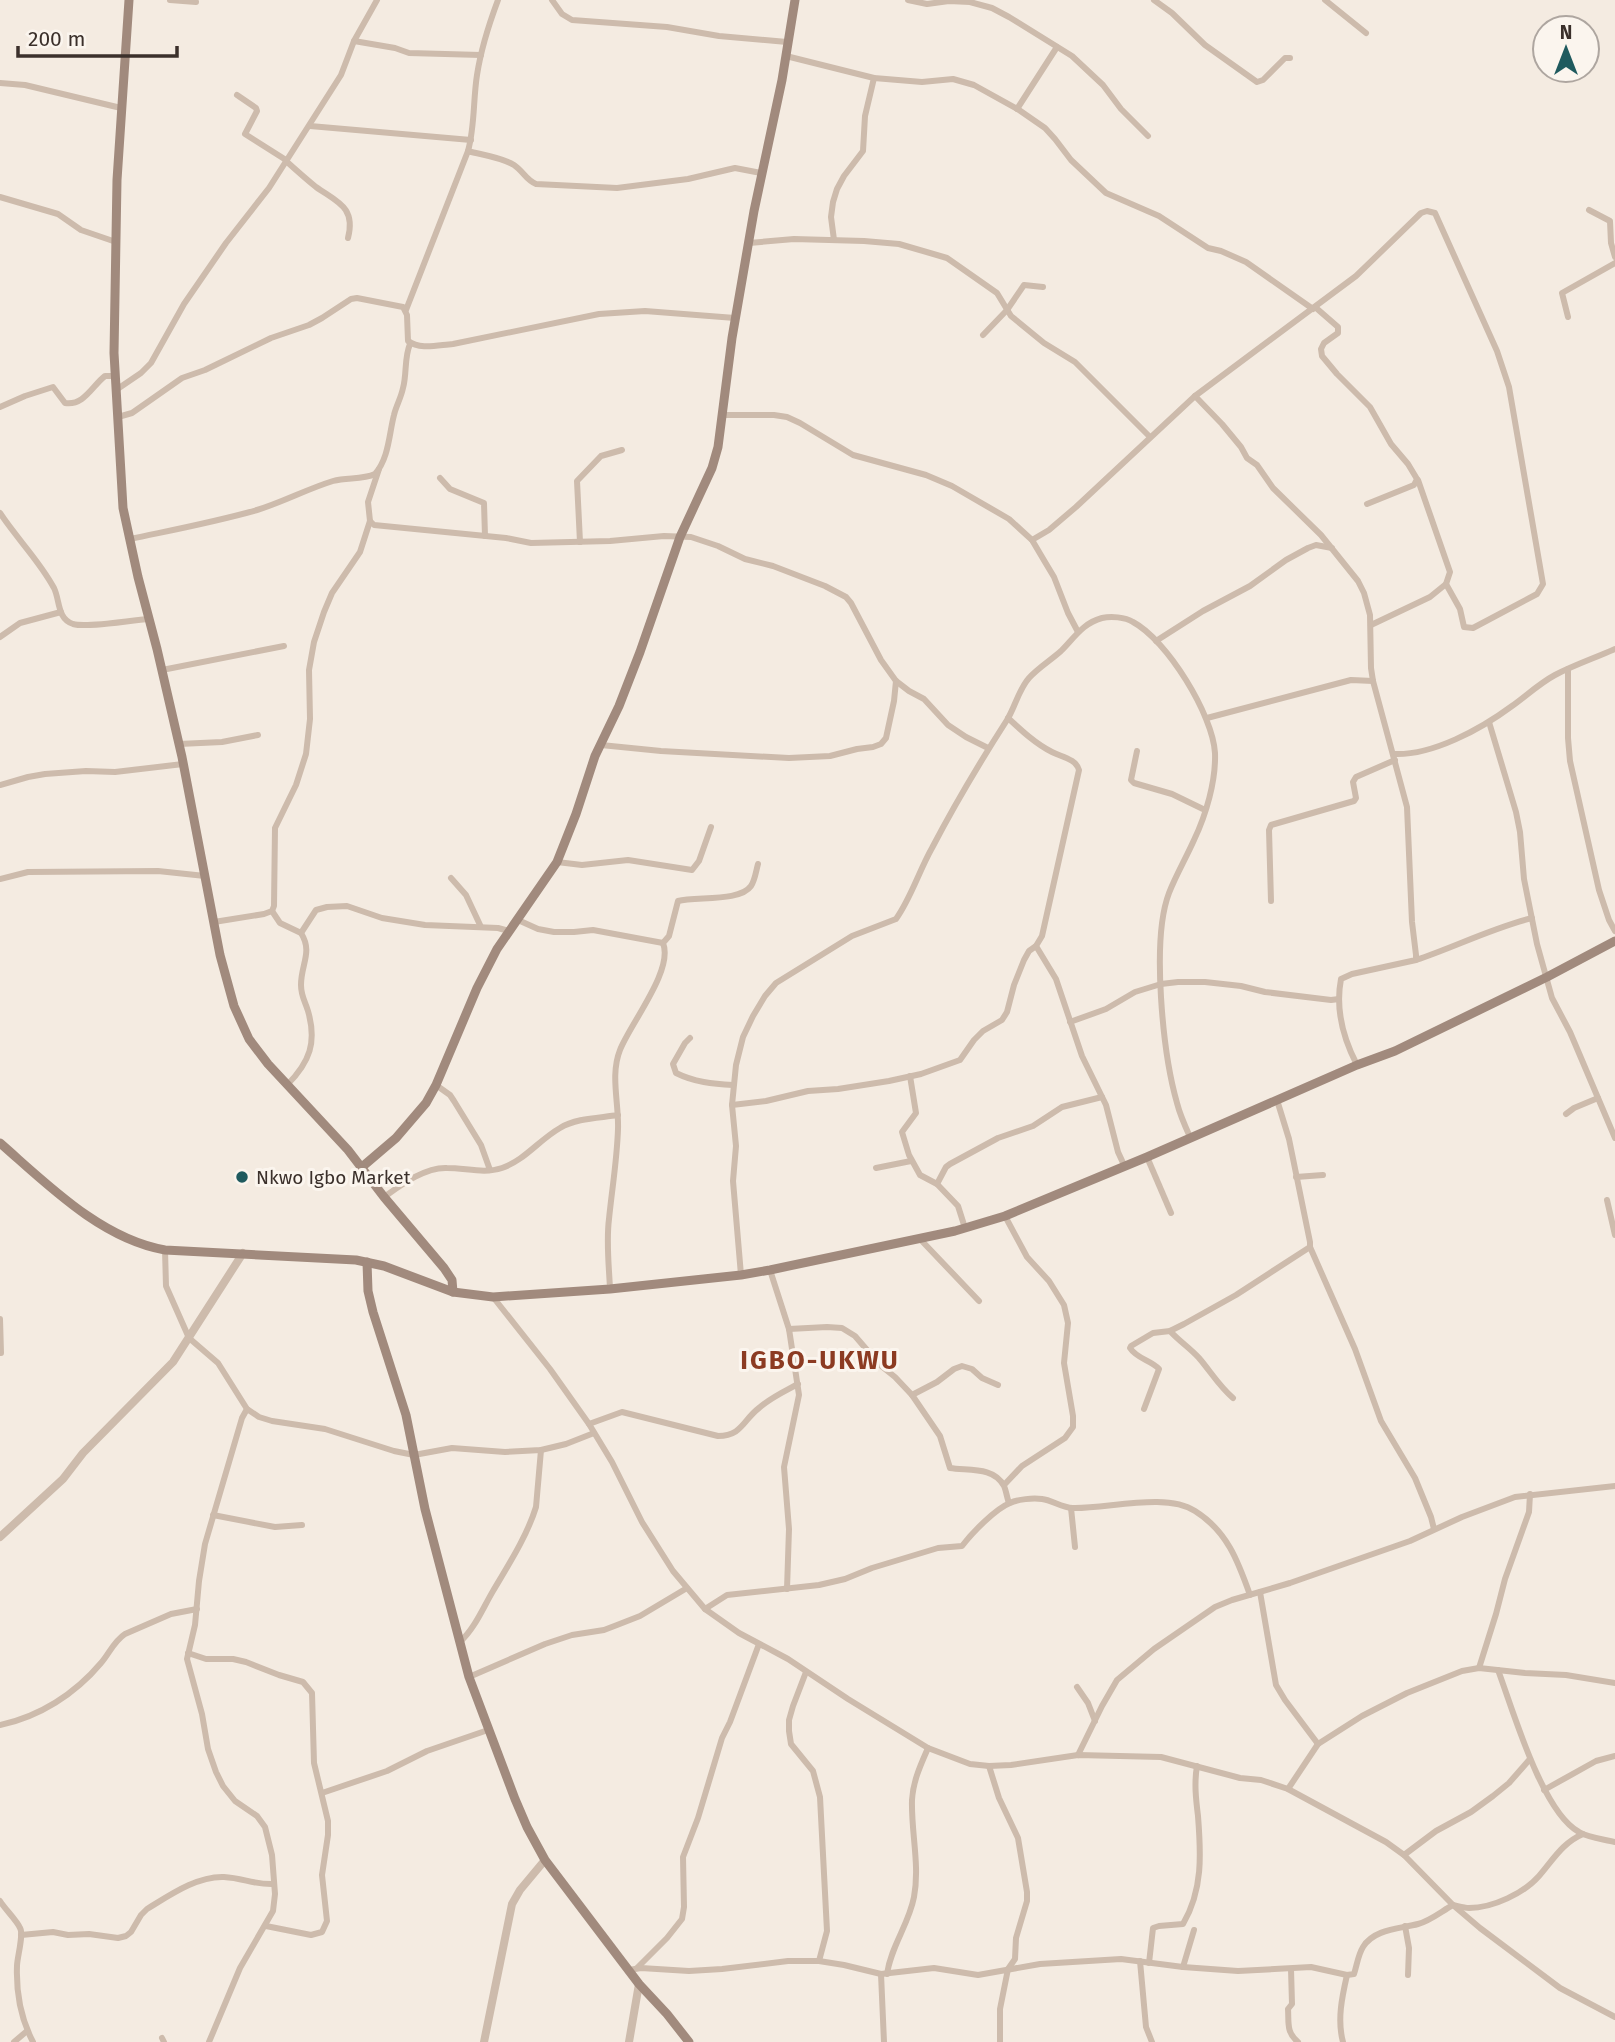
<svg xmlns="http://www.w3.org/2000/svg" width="1615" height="2042" font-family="'Fira Sans',sans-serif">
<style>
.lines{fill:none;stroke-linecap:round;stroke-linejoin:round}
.minor{stroke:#cdbbac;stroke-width:6}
.tertiary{stroke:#cdbbac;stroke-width:8}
.secondary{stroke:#a18a7d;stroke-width:9}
.poi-dot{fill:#1f5a5e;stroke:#fbf5ee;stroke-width:2.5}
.labels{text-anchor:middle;stroke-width:6;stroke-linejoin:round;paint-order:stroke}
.poi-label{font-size:19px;fill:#3b302b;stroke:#fbf5ee;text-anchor:start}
.district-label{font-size:26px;font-weight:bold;letter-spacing:2px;fill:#8c3b22;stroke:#fbf5ee}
</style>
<rect width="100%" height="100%" fill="#f4ebe1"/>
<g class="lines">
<g class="minor">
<polyline points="170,0 196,2"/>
<polyline points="552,0 562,14 572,20 667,27 719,36 787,42"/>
<polyline points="908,0 927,4 949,1 970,2 992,8 1009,17 1072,56 1103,85 1121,109 1148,136"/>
<polyline points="1154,0 1172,13 1205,45 1257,82 1263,80 1285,58 1290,58"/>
<polyline points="1325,0 1366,33"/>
<polyline points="354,41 395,48 409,53 481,55"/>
<polyline points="786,56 874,78 922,82 953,79 974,85 1019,110 1045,128 1055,139 1071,160 1106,193 1159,216 1208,248 1221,251 1246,262 1313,309"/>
<polyline points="0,83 25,85 121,108"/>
<polyline points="237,95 256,108 257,111 245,134 286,160"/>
<polyline points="1017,109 1057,47"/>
<polyline points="310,126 471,140"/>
<path d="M468,151C482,155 501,157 514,165C523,171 526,180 536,184L617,188L688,179L735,168L761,173"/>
<path d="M286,161C296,170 306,179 316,187C337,202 356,207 348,238"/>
<polyline points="0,197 58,214 81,230 116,242"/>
<polyline points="1589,210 1610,221 1611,243 1615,257"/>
<polyline points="834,240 831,217 833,202 837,189 844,176 863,151 865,116 874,78"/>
<polyline points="749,243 794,239 864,241 899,244 947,258 997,293 1011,316 1044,343 1075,362 1150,437"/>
<polyline points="1315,307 1338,327 1338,333 1324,343 1321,349 1322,356 1337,374 1370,407 1391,444 1408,464 1417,479 1414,485 1367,504"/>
<path d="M406,310L468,151C475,126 473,100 477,75C481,49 489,24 498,0"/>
<polyline points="1568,317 1562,293 1615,263"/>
<polyline points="983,335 1007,310 1024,285 1043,287"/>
<polyline points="116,390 141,373 151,363 184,304 226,243 269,188 341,75 354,41 377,0"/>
<path d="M1195,396L1222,424L1241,447L1247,458L1257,465L1273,488L1321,535L1358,581L1364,593L1370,615L1371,668L1373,681L1407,807L1412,922L1416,955V960L1352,974L1341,979C1335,1010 1343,1038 1357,1065"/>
<path d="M0,407L25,396L53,387L65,403C84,406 92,386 105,376H115"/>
<polyline points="721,415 774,415 787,417 800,423 853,455 926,475 952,486 1009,519 1032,540 1045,562 1054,577 1068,613 1078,632"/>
<path d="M118,417L132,413L182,378L205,370L271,338L309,325L322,318L351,299L357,298L403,307L407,315L408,341C420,350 438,345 453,344L599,314L645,311L735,318"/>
<polyline points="379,469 368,502 370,521 374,525 506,538 531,543 610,541 664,536 691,537 718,546 745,559 773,566 825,586 846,597 851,603 881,660 896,681 909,691 924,699 948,725 966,737 988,748"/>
<polyline points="440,478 450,489 484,503 485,536"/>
<polyline points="1418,480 1450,572 1446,584"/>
<path d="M0,513C17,539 39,560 54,588C60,600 57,619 73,624C88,628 131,620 149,619"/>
<path d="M130,539C172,530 215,522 257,510C283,502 307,489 333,481C347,477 362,480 375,474C389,458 389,434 394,415C396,406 401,398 403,388C407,374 404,358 410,344"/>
<polyline points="1032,540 1049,530 1076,507 1195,396 1356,276 1421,213 1427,211 1435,213 1497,351 1509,387 1543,584 1537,594 1473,628 1464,627 1460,609 1446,584 1430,597 1371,625"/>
<polyline points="580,542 577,481 601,456 622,450"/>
<polyline points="0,637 20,623 61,612"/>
<polyline points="1156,641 1203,611 1250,586 1286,560 1308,548 1316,545 1332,548"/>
<polyline points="1568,669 1568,738 1570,761 1599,890 1609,920 1615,931"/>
<polyline points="162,670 284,646"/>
<path d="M1008,718C1022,731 1036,744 1052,752C1062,757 1076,759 1079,770L1042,936L1036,946L1056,979L1082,1056L1106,1105L1118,1152L1124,1165"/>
<polyline points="1207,718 1351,680 1373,681"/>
<polyline points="1489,722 1516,812 1520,832 1524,879 1537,944 1552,998 1570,1032 1615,1138"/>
<polyline points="179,744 222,742 258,735"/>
<polyline points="601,745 661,751 789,758 830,756 857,749 873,747 881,744 886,738 894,701 896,681"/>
<polyline points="1137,751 1131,780 1134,783 1172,794 1205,810"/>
<path d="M1393,754C1432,756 1481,729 1512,706C1526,696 1540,683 1555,675C1574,665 1595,658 1615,649"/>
<polyline points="0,785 28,777 45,774 86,771 115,772 183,764"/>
<polyline points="557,862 582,865 628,860 692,870 699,861 711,827"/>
<polyline points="451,878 466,895 481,927"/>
<polyline points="0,879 28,872 158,871 205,876"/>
<polyline points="1271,901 1269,830 1271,825 1354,801 1356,798 1353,782 1356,777 1395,760"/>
<path d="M272,911L280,923L301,933C313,952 301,964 301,985C301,996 305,1001 308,1011C317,1042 310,1062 287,1085"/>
<polyline points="518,920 538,929 554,932 574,932 593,930 663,943"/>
<polyline points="214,922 264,914 272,911 274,906 275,828 296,785 306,754 310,719 309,670 314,642 324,612 332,593 360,552 370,521"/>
<polyline points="301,933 316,910 327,907 347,906 382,918 425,925 498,928 509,931"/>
<path d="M1416,960C1455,947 1492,928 1532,918"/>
<polyline points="1070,1022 1106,1009 1135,992 1161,984 1178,982 1205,982 1241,986 1265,992 1331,1000 1339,999"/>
<path d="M690,1038L685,1043L673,1064L676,1073C694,1082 713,1084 733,1085"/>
<polyline points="910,1076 916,1113 902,1132 909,1155 920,1175 937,1184 958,1206 965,1228"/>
<polyline points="436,1085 450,1095 454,1101 481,1145 490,1170"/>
<polyline points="732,1105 766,1101 808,1091 838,1089 889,1081 921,1074 960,1060 974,1040 983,1031 1002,1020 1007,1012 1014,985 1024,960 1029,951 1036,946"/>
<polyline points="1566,1114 1574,1108 1598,1098"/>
<polyline points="1147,1157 1171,1213"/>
<polyline points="876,1168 911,1161"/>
<polyline points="1296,1177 1323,1175"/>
<polyline points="937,1184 946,1167 950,1164 998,1138 1033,1126 1062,1107 1102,1097"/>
<path d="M384,1197C401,1185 425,1167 447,1168C466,1168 484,1174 502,1168C525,1160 539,1140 560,1128C576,1118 600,1118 618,1115"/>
<polyline points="1607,1200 1615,1235"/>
<polyline points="920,1239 979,1301"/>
<polyline points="1310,1247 1355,1349 1381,1421 1415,1478 1431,1517 1434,1529"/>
<polyline points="165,1250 166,1286 189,1338 218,1363 247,1409 259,1417 272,1421 325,1429 394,1451 414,1455 452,1448 505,1452 541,1450 566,1444 594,1433"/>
<polyline points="770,1270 789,1329 799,1395 784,1467 789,1529 787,1589"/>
<path d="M741,1275L733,1181L736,1146L732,1105L736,1065L743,1037L753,1016L765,996L776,983L852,936L896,919C911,898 919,871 932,848C955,804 980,762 1007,720C1015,707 1019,689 1029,678C1038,668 1051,660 1061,651C1074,638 1083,623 1102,618C1111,616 1125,617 1133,622C1167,640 1213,715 1215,753C1216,781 1206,815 1194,840C1186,858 1176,875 1169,893C1151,940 1163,1054 1177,1103C1180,1115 1185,1126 1190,1137"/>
<path d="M610,1289C609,1266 606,1242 609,1219C612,1189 617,1160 618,1129C619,1103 610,1075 620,1050C630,1024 674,970 663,943L669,936L678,901C696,896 740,902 751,886C755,880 756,871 758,864"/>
<polyline points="493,1297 550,1369 589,1424 612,1462 642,1522 673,1571 705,1609 739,1633 788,1659 848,1699 928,1748 970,1764 989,1766 1011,1765 1078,1755 1161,1757 1240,1778 1261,1780 1288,1789 1386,1842 1404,1855 1453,1905 1480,1928 1560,1988 1615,2017"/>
<polyline points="0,1319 1,1353"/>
<path d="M789,1329L827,1327L842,1328L855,1336L880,1365L895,1377L912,1395L940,1436L950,1468C967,1471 994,1466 1004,1486C1006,1490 1007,1498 1009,1503"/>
<path d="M1170,1331C1179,1341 1190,1348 1199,1358C1211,1372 1219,1386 1233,1398"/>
<polyline points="912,1395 937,1382 954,1369 962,1366 972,1369 982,1378 998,1385"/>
<path d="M1144,1409L1159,1369C1151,1360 1137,1359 1130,1348L1131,1346L1153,1333L1170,1331L1184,1324L1236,1295L1310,1247V1242L1289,1139L1277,1100"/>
<path d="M589,1424L622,1412L718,1436C742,1436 743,1420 759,1408C770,1398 785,1391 798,1384"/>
<polyline points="1004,1485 1022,1466 1065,1438 1073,1427 1073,1416 1064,1363 1068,1323 1064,1305 1049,1281 1027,1257 1005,1216"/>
<polyline points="1071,1508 1075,1547"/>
<polyline points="213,1515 275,1527 302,1525"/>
<polyline points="1260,1592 1276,1685 1285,1700 1318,1744"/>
<path d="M705,1609L727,1595L819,1585L845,1579L872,1568L938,1548L962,1546C972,1533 995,1509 1010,1503C1018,1499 1033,1498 1042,1499C1052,1500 1062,1508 1073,1508C1107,1509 1166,1492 1195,1511C1227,1531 1238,1561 1250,1595"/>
<path d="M460,1642C475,1628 483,1608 493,1591C509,1564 527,1536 536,1507L541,1450"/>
<polyline points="188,1653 206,1659 233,1659 246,1662 279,1675 303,1682 312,1693 314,1763 328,1821 328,1835 322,1875 327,1921 322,1932 311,1935 266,1926"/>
<polyline points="1479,1668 1496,1614 1505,1579 1529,1512 1530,1494"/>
<path d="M1498,1670C1513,1710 1542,1812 1579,1832C1589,1838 1603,1839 1615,1842"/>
<polyline points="806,1672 793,1706 789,1720 789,1731 791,1744 813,1771 820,1797 827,1931 819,1961"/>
<polyline points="469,1677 545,1644 572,1635 604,1630 617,1625 640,1616 687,1588"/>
<polyline points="1077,1687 1088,1703 1095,1721"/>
<path d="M0,1725C39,1717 75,1694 101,1663C109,1654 114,1641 125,1634L171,1614L197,1609"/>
<polyline points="1078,1755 1102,1706 1117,1680 1154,1649 1215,1607 1232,1600 1290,1583 1410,1541 1462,1517 1515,1497 1615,1486"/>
<polyline points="989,1766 999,1798 1018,1838 1027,1892 1027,1901 1016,1938 1015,1959 1008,1969 1000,2009 1000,2042"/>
<polyline points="1288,1789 1318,1744 1362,1716 1407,1693 1462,1671 1479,1668 1525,1673 1566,1675 1615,1683"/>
<polyline points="1544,1790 1596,1761 1615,1756"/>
<polyline points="322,1793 387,1771 427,1751 488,1730"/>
<polyline points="1404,1855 1436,1831 1471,1812 1493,1796 1509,1783 1530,1759"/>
<path d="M0,1901C5,1909 18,1922 20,1928C24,1934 17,1958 17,1966C16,1993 21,2019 33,2042"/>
<polyline points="1405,1926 1409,1948 1408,1975"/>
<path d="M21,1935L53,1932L68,1935L89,1934L118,1938L126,1936L131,1932L141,1915L147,1909C170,1895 197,1876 224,1877C243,1878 255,1885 274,1884"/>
<polyline points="1140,1961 1146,2027 1152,2042"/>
<path d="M1149,1963L1153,1928L1159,1926L1183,1924C1203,1890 1201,1854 1198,1816C1196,1800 1194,1783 1197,1766"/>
<polyline points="1183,1967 1194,1930"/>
<polyline points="637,1968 667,1938 682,1919 684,1907 683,1857 698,1818 722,1738 730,1722 759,1644"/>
<path d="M1291,1969L1292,2004L1288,2009C1289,2023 1286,2032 1298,2042"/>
<polyline points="629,1970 641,1968 689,1971 722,1969 788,1961 819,1961 844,1965 881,1974 934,1968 978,1975 1040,1964 1121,1959 1183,1967 1238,1971 1311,1967 1347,1975"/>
<polyline points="881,1974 884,2042"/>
<path d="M887,1974C891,1946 909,1924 914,1897C920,1865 911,1832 912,1800C913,1781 921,1764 928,1748"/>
<polyline points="162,2038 164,2042"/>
<polyline points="14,2042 27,2031"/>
<polyline points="209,2042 240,1968 273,1911 275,1894 272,1855 265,1827 257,1816 235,1801 223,1786 216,1772 208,1749 202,1714 187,1659 195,1625 199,1581 205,1544 242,1418 247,1409"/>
<path d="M1343,2042C1337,2020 1342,1997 1347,1975L1354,1974C1357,1965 1358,1955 1363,1947C1374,1929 1399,1929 1418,1924C1430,1921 1442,1911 1453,1905C1458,1906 1464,1908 1469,1908C1493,1908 1524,1893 1539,1876C1553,1860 1562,1843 1583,1834"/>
</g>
<g class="tertiary">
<polyline points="0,1537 63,1479 83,1453 173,1362 243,1253"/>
<polyline points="484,2042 512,1904 520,1890 545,1860"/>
<polyline points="629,2042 639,1984"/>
</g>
<g class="secondary">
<polyline points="129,0 117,180 114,353 123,508 138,577 157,649 182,757 220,955 234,1006 249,1039 268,1064 348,1150 384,1197 444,1268 452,1280 453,1292"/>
<path d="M0,1143C47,1184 101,1239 165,1250L356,1260L384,1266L453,1292L493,1297L610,1289L741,1275L770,1270L955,1231L1005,1216L1147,1157L1357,1065L1395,1051L1547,977L1615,941"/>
<polyline points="362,1167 396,1138 426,1103 436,1085 477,988 497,949 557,862 576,814 595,756 619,706 640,652 680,537 712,468 718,447 732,338 754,211 782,80 795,0"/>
<polyline points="367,1262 368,1291 373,1312 406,1415 425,1509 469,1677 515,1799 527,1827 545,1860 639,1984 667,2014 689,2042"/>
</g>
</g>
<circle class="poi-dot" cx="242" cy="1177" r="7"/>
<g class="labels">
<g class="poi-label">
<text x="256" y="1184">Nkwo Igbo Market</text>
</g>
<g class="district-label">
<text x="820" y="1369">IGBO-UKWU</text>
</g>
</g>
<g transform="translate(1566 49)"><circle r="33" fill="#fbf5ee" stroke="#aea6a0" stroke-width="2"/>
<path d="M0-5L12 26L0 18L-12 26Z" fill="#1f5a5e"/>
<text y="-10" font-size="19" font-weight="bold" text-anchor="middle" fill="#3b302b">N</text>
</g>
<path d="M18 46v10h159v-10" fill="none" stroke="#3b302b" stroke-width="3.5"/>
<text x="28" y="46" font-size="21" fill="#3b302b" stroke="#fbf5ee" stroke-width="5" paint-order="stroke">200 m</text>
</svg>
